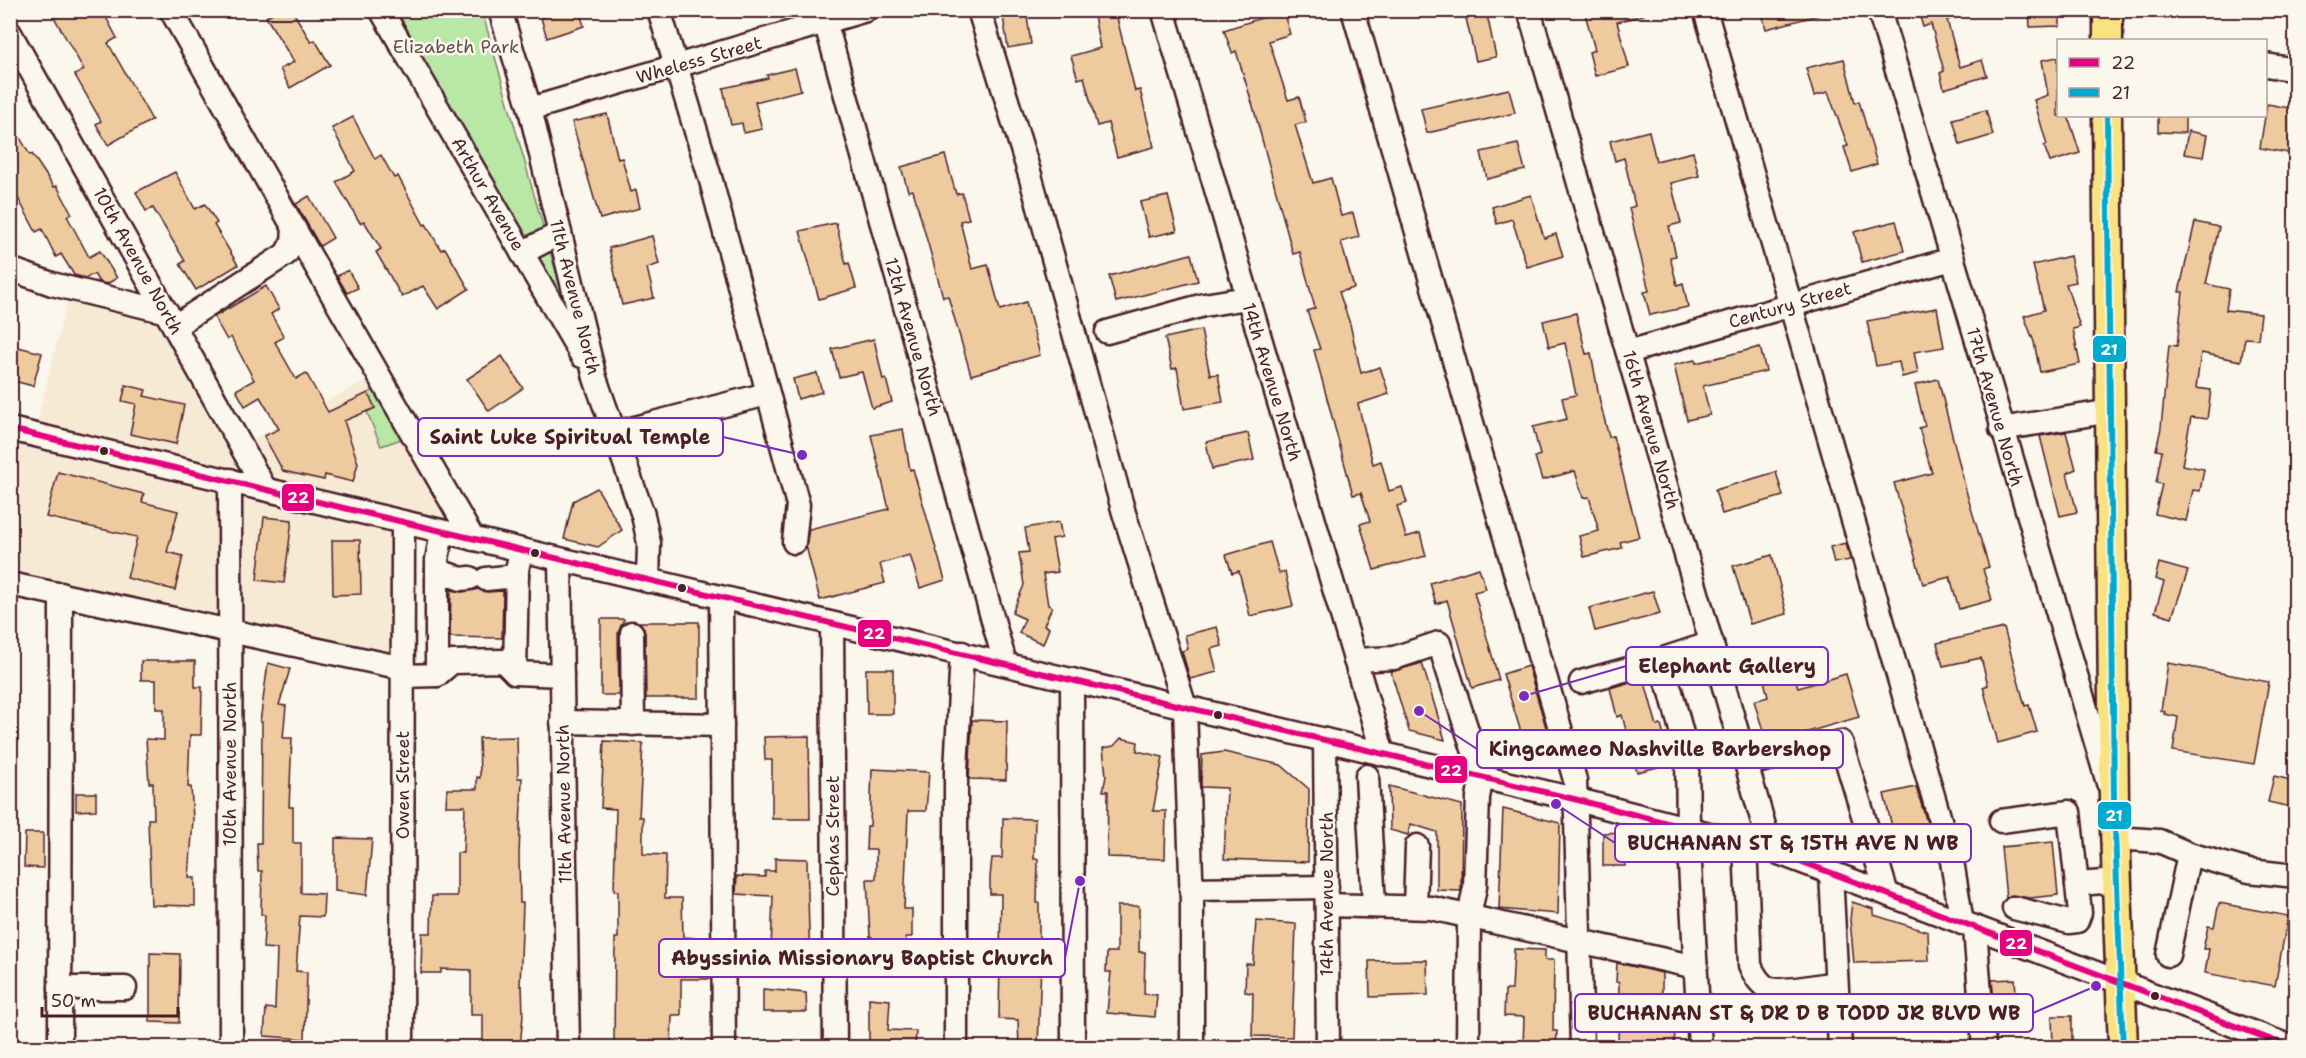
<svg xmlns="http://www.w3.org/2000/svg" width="2306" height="1058" font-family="'Shantell Sans',sans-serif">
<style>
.built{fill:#f7ead5}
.green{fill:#b8e7a6;stroke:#818368;stroke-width:1.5}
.building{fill:#eecb9f;stroke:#4a1f2b;stroke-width:1.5}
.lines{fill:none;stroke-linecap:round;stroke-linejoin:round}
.minor-casing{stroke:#4a1f2b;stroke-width:27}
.major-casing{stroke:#4a1f2b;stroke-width:33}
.minor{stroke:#fbf7ec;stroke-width:22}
.major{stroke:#f8e281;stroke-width:28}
.bus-1-casing{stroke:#fbf7ec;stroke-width:10}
.bus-2-casing{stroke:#fbf7ec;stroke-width:10}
.bus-1{stroke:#e5007d;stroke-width:6}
.bus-2{stroke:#00a9ce;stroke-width:6}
.bus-dot{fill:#4a1f2b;stroke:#fbf7ec;stroke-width:2}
.labels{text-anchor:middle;stroke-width:5;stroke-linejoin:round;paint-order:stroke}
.park-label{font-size:18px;fill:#66514a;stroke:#fbf7ec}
.street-label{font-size:18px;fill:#4a1f2b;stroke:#fbf7ec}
.leader{fill:none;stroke:#7b2cbf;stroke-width:2}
.callout-dot{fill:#7b2cbf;stroke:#fbf7ec;stroke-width:2}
.callout{fill:#fbf7ec;stroke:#7b2cbf;stroke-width:2}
.callout-label{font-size:20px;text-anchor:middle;font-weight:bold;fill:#4a1f2b}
.line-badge{stroke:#fbf7ec;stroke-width:2}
.badge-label{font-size:16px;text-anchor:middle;font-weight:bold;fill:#fff}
</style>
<rect width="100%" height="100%" fill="#fbf7ec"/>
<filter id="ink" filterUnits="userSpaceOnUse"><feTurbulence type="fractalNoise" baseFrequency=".0167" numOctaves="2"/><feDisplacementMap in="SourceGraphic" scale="12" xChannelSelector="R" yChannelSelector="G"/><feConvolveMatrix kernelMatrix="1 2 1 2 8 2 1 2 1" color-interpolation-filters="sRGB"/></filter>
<g filter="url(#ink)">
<polygon class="built" points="70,288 167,312 241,445 379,374 473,539 404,523 403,668 11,584 11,429 34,434"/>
<g class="green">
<polygon points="397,11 482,11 571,325"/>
<polygon points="381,387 407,437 381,446 367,412 375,408 368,393"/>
</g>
<g class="building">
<polygon points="50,10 102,10 117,38 108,43 152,120 108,145 96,124 101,121 75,75 84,70"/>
<polygon points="277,10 292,10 311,42 315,40 330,65 290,88 280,69 294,62 266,17"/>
<polygon points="563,10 579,10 584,26 547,38 541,18"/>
<polygon points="1002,10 1026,10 1031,44 1008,48"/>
<polygon points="1093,10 1115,10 1135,91 1140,90 1154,147 1117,157 1108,123 1097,126 1084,77 1078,79 1071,56 1100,48"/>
<polygon points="1464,10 1486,10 1496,57 1476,61"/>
<polygon points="1584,10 1644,10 1644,15 1617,22 1629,67 1595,76 1589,52 1595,50"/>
<polygon points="1761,10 1818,10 1819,15 1766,29"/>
<polygon points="1918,10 1964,10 1965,15 1947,20 1960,67 1982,60 1987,76 1944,89 1940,73 1944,71 1931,24 1923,27"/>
<polygon points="2029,10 2060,10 2060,26 2030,27"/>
<polygon points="1283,11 1290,34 1269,41 1288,100 1299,97 1306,122 1295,125 1313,183 1331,178 1341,216 1353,213 1359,237 1341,242 1354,288 1339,292 1350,324 1361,373 1380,367 1389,394 1358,404 1373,464 1381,461 1389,491 1402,487 1407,503 1397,506 1406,537 1420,533 1426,556 1374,570 1360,524 1370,521 1361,493 1353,495 1314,350 1320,349 1307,311 1315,308 1300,252 1293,254 1253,106 1236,51 1232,53 1224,30"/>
<polygon points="2058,57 2058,116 2068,116 2080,153 2050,162 2044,146 2047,145 2034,100 2048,95 2042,60"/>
<polygon points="1844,59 1855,103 1859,101 1877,164 1852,172 1844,147 1848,146 1828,92 1814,96 1806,68"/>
<polygon points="795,68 801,90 755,102 762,129 744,133 742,123 731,125 723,88 768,78 767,75"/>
<polygon points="1509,89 1515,113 1427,133 1421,109"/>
<polygon points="2267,104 2295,109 2288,153 2260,148"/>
<polygon points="1986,110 1993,135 1960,145 1953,119"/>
<polygon points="607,114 618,159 622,158 631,192 636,190 640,208 600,219 572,122"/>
<polygon points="2158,116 2185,116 2185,133 2158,132"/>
<polygon points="353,117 375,159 381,155 394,178 398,176 424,225 426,224 441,250 445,248 469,289 438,309 423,286 402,297 376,252 381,249 364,221 360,223 336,182 355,171 332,128"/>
<polygon points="10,120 30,155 32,154 54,187 57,186 72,214 67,216 89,257 100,251 117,278 107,284 99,282 94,274 86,278 74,275 61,254 56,257 42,229 36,232 18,198 10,203"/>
<polygon points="1649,131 1656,161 1693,152 1699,176 1671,183 1681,223 1669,226 1676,256 1670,257 1677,285 1683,283 1688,307 1650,315 1644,292 1649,291 1629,208 1635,206 1624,158 1615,161 1610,141"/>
<polygon points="2188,131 2207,135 2203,157 2184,154"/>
<polygon points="1518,144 1525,170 1487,179 1481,152"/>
<polygon points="945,155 956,194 962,193 969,219 960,221 972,269 988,265 1000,310 1026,302 1040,355 971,375 948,296 943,297 913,190 908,191 901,167"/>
<polygon points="175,172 195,209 205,204 217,223 214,225 238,265 196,290 180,264 185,261 153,208 146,211 136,192"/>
<polygon points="1531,195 1544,238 1556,234 1563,256 1527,267 1512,219 1497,224 1492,207"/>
<polygon points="309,196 333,238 320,246 296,204"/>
<polygon points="1168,196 1177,231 1149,237 1140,202"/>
<polygon points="1896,221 1904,251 1862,262 1854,232"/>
<polygon points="2195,222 2219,227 2206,284 2229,289 2226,310 2261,314 2258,339 2245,338 2241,361 2201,353 2196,388 2211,390 2207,419 2191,417 2182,465 2204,469 2200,491 2193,490 2186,521 2155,514 2162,484 2156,483 2162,451 2156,450 2161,428 2169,345 2177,346 2183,292 2179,292"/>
<polygon points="836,223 846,264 849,263 856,288 819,299 800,231"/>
<polygon points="652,236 659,264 647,268 654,298 622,305 609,248"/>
<polygon points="1191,254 1198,281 1116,302 1109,276"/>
<polygon points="2070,256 2076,282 2066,284 2080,327 2073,329 2080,364 2040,372 2034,342 2024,316 2044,310 2033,265"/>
<polygon points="348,270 358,288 347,293 337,276"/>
<polygon points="266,286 279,309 271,314 284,337 275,342 296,379 306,373 328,412 368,393 375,408 344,421 358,463 353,482 325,475 324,480 283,471 264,436 279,429 260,397 245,406 236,390 254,380 231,337 227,340 214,317"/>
<polygon points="1937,308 1944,347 1914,352 1918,373 1902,377 1899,362 1876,366 1867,321"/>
<polygon points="1576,313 1586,354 1591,353 1600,402 1609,437 1613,436 1639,537 1620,542 1622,548 1584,557 1579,536 1599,531 1589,497 1583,498 1575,471 1542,480 1535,457 1540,455 1533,427 1567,419 1562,398 1576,395 1565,343 1549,347 1543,321"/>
<polygon points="1201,330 1210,375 1218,374 1223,402 1184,409 1177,368 1172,369 1165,338"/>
<polygon points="874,339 883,380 886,379 892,402 872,408 862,372 839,377 832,349"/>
<polygon points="18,347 42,353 33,386 10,380 10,348 17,350"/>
<polygon points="1760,347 1766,371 1703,386 1710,415 1687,420 1674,365 1695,360 1696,363"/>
<polygon points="502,356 523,388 489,411 467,379"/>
<polygon points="817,373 822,392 798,399 793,379"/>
<polygon points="1938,379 1968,498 1989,567 1983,569 1992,600 1959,609 1950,577 1923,584 1894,483 1932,473 1919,428 1925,426 1915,385"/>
<polygon points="126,385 146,390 144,396 184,405 176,444 130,434 136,404 122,401"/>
<polygon points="903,429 910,470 913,469 945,580 920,588 910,555 880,564 885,583 820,600 806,546 809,529 889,509 871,435"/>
<polygon points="2066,432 2076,469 2067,473 2077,512 2060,516 2040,436"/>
<polygon points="1248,433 1254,460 1212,469 1206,442"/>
<polygon points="58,472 144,494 142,502 178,511 167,552 183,556 175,590 127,578 137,537 46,517"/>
<polygon points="1776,472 1783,496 1722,514 1715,490"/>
<polygon points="597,488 622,530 598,547 564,539 573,501"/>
<polygon points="264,517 292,520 284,583 257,580"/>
<polygon points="1059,522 1062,537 1052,539 1058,572 1043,574 1048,605 1052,607 1044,625 1049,628 1043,644 1019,633 1025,619 1012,613 1024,585 1019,553 1029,552 1025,528"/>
<polygon points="332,540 360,540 361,594 333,595"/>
<polygon points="1270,542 1279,573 1285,572 1293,606 1250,616 1239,571 1232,573 1226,555"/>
<polygon points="1846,543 1850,560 1834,563 1830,547"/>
<polygon points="1772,555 1787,614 1750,624 1733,566"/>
<polygon points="2159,563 2188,571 2172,617 2155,612 2164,582 2155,579"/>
<polygon points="1479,568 1486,589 1474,592 1499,680 1472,688 1447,600 1436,604 1430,583"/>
<polygon points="478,589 487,592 503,591 502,638 450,637 451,590 462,592"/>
<polygon points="1653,591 1660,614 1595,631 1589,608"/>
<polygon points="601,619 624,619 618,633 619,695 601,695"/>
<polygon points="640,622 699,622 699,698 646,698 645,633"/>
<polygon points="1217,627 1222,646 1211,649 1217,672 1190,679 1182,651 1188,649 1185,635"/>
<polygon points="2004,628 2025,706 2029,705 2037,732 1998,743 1983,687 1988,685 1981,658 1943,666 1937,643"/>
<polygon points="1790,653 1798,688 1846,674 1859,717 1767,744 1754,701 1768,697 1759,660"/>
<polygon points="141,661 195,661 195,687 202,687 201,735 190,735 188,787 191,787 193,819 189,878 195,878 195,906 151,905 148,819 154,819 153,783 149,783 146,739 164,740 164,709 156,709 156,680 141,680"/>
<polygon points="268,663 290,669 279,705 286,706 283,738 292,738 289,807 293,807 293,843 301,843 301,893 324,894 323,917 300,916 296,971 307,972 305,1039 264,1036 266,1008 275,1009 277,949 263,948 265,915 261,915 262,871 258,871 257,843 261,843 262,722 260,722"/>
<polygon points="1422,663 1445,740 1409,731 1391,672"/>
<polygon points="2168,663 2269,682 2254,764 2173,751 2178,717 2164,714 2165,712 2161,711"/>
<polygon points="1528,666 1557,765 1529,758 1503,674"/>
<polygon points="866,669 893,669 893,714 867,714"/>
<polygon points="1644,679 1657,726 1661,725 1671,764 1637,772 1622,715 1617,717 1610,688"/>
<polygon points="972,720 1007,721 1006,780 969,779"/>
<polygon points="809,736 810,819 772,819 772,760 765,760 764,737"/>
<polygon points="517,737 518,778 522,778 519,855 520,903 523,903 520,986 522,986 523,1015 520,1047 483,1047 483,1015 471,1015 471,970 441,969 441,973 421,973 422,933 431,933 432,896 457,896 457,853 463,853 465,806 446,806 447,789 477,789 477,777 480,778 479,738"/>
<polygon points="1121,738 1138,742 1137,751 1163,757 1153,811 1166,811 1165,859 1107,857 1108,791 1103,791 1106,776 1103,748 1114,746"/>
<polygon points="604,741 643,743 639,817 643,817 643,854 666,855 665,898 682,898 683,937 710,939 709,979 681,979 681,1015 672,1015 671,1047 614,1047 615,938 618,938 618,891 614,891 616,809 601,808"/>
<polygon points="1224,752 1281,765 1309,789 1308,862 1224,859 1227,788 1201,787 1201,782 1202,755"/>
<polygon points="872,769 929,772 926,811 908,811 904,909 912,909 912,937 906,937 905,972 871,971 872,937 870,937 867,879 876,879 876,850 866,850 867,826 870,826"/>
<polygon points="2274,776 2295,781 2295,808 2268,802"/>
<polygon points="1389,786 1462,805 1461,891 1437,890 1437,832 1411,824 1408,835 1390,830"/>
<polygon points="1916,787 1932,839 1897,847 1884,794"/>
<polygon points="76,793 96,793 96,810 76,811"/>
<polygon points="1503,809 1560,823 1558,914 1499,909"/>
<polygon points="1003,818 1035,819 1034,859 1038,859 1037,903 1039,903 1039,963 1041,963 1038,1047 1019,1047 1018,1020 999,1019 1001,894 990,894 990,877 992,858 1002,858"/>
<polygon points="1625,832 1625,866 1603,866 1603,833"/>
<polygon points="25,833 43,833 43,868 24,867"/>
<polygon points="335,838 372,839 367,895 335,891"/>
<polygon points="2053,842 2058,895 2030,898 2011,895 2006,898 2001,847"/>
<polygon points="775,858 807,859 810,967 766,965 766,950 771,950 773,896 736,894 737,876 765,877 765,871 775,871"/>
<polygon points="1852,902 1874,909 1874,915 1928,932 1929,961 1854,963 1850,920"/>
<polygon points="2219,903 2288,916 2275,986 2205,973 2209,949 2203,949 2208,926 2214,927"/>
<polygon points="1117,906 1139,906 1139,952 1145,952 1144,994 1157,995 1155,1017 1107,1013 1111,972 1106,972 1107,952 1117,952"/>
<polygon points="1256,921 1296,924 1292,1037 1252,1036 1253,993 1245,992 1246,964 1253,964"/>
<polygon points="1514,949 1545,950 1545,960 1554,960 1553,1031 1557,1031 1556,1047 1523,1047 1524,1017 1504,1016 1505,990 1512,990"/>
<polygon points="150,953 180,954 179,1023 150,1022"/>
<polygon points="1427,960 1428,995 1370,997 1369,961"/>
<polygon points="1617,963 1662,973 1662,1031 1675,1031 1674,1047 1618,1047 1619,983 1616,982"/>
<polygon points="2015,979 2018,1022 1996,1023 1992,980"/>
<polygon points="763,989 806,993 807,1012 763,1012"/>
<polygon points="869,998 890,1000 888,1030 916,1031 915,1047 869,1047"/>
<polygon points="2052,1016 2072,1016 2072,1047 2053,1047"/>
</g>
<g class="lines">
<g class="minor-casing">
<g id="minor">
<polyline points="171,10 294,228 293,241 286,254 175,326"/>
<polyline points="381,10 582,356"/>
<polyline points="500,10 530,109 595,378 643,515 649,543 648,581"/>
<polyline points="659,10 710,177 798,505 794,542"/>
<polyline points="822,10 1005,663"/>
<polyline points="979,10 1030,175 1124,513 1185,707 1192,902 1192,1048"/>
<polyline points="1163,10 1383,754"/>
<polyline points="1353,10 1575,780 1582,1048"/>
<polyline points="1529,10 1771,850"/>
<polyline points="1705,10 1952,861 1962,923"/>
<polyline points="1879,10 2108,783"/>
<polyline points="10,33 265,489"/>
<polyline points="2266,65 2296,70"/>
<polyline points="530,109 866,10"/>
<polyline points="294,228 473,539"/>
<polyline points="522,253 560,233"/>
<polyline points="10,269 52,284 167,312"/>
<polyline points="1107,332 1204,305 1247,298"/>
<polyline points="1628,352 1952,259"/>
<polyline points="10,429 1574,799 1771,850 2294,1048"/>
<polyline points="2001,429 2111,411"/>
<polyline points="615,433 767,394"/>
<polyline points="230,480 231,1048"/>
<polyline points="560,560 568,1048"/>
<polyline points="437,570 461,579 470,578"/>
<polyline points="486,579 517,576"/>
<polyline points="10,584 403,668"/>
<polyline points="721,598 724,1048"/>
<polyline points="832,624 835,1048"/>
<polyline points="632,633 633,724"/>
<polyline points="1355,660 1394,658 1439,643 1482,777 1478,797 1475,887 1469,917 1468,1048"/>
<polyline points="515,673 517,570 521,551"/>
<polyline points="437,675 437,560 442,532"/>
<polyline points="403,676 437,675 452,662 503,661 515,673 562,675"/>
<polyline points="1072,680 1073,1048"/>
<polyline points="1581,682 1657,661"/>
<polyline points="562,722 722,725"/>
<polyline points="1325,740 1328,1048"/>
<polyline points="1747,764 1841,742 1887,894"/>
<polyline points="1367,776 1374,905"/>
<polyline points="2001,821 2069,812 2080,913 2077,921 2069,922 2014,908"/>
<polyline points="2116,838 2159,841 2189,854"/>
<path d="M1745,843L1750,965C1753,973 1760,985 1768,988C1782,994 1820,985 1836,983"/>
<polyline points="1831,873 1840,1048"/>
<polyline points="2077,884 2118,881"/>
<polyline points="1191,889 1327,887"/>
<polyline points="1327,905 1431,908 1696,967"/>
<polyline points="1415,907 1417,846"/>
<polyline points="1975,928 1984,1048"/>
<polyline points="2168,955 2189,854 2249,871 2296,876"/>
<polyline points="60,988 125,988"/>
<polyline points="60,1048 61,594"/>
<polyline points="402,1048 403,523"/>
<polyline points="956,1048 956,771 962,653"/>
<polyline points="1700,1048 1688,828 1687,753 1671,692 1657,661 1712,643"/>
</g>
</g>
<g class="major-casing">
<g id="major">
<polyline points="2108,40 2108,10"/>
<polyline points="2107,116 2114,802 2123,1048"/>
</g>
</g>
<use href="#minor" class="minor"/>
<use href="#major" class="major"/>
<g class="bus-1-casing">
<polyline id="bus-1" points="10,429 1574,799 1771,850 2293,1048"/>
</g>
<g class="bus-2-casing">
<polyline id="bus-2" points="2107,116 2114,802 2123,1048"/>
</g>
<use href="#bus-1" class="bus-1"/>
<use href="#bus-2" class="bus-2"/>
</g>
</g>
<g class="bus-dot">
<circle cx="104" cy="451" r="5"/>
<circle cx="535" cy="553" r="5"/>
<circle cx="682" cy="588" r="5"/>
<circle cx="1218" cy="715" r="5"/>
<circle cx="2155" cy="996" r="5"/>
</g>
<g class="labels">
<g class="park-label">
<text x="456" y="53">Elizabeth Park</text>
</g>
<g class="street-label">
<text transform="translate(699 60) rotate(-16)" y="6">Wheless Street</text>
<text transform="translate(488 194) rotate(60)" y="6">Arthur Avenue</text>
<text transform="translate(138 261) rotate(61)" y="6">10th Avenue North</text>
<text transform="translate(575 297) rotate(76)" y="6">11th Avenue North</text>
<text transform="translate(1790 305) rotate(-16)" y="6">Century Street</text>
<text transform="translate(913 337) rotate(74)" y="6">12th Avenue North</text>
<text transform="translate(1272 382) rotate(73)" y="6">14th Avenue North</text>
<text transform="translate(1995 407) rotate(74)" y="6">17th Avenue North</text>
<text transform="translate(1651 430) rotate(74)" y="6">16th Avenue North</text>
<text transform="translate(230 764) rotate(-90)" y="6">10th Avenue North</text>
<text transform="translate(403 785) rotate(-90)" y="6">Owen Street</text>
<text transform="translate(564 804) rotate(-91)" y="6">11th Avenue North</text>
<text transform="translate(833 836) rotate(-90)" y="6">Cephas Street</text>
<text transform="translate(1327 894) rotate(-90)" y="6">14th Avenue North</text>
</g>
</g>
<path class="leader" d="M802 455L723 437M1524 696L1626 666M1419 711L1477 749M1556 804L1615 843M1080 881L1065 958M2096 986L2033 1013"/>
<g class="callout-dot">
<circle cx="802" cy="455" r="6"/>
<circle cx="1524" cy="696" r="6"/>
<circle cx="1419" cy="711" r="6"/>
<circle cx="1556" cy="804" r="6"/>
<circle cx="1080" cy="881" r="6"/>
<circle cx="2096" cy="986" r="6"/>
</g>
<g class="callout">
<rect x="418" y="418" width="305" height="38" rx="6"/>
<rect x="1626" y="647" width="202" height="38" rx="6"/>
<rect x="1477" y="730" width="366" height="38" rx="6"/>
<rect x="1615" y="824" width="356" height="38" rx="6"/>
<rect x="659" y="939" width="406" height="38" rx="6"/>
<rect x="1575" y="994" width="458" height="38" rx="6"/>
</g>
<g class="callout-label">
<text x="570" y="444">Saint Luke Spiritual Temple</text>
<text x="1727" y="673">Elephant Gallery</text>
<text x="1660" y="756">Kingcameo Nashville Barbershop</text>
<text x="1793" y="850">BUCHANAN ST &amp; 15TH AVE N WB</text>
<text x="862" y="965">Abyssinia Missionary Baptist Church</text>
<text x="1804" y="1020">BUCHANAN ST &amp; DR D B TODD JR BLVD WB</text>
</g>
<g class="line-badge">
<rect x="2092" y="335" width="35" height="28" rx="6" fill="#00a9ce"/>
<rect x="281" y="483" width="34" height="29" rx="6" fill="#e5007d"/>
<rect x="857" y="619" width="35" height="29" rx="6" fill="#e5007d"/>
<rect x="1434" y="755" width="34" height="29" rx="6" fill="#e5007d"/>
<rect x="2097" y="801" width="35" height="29" rx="6" fill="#00a9ce"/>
<rect x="1999" y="929" width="34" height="28" rx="6" fill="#e5007d"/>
</g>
<g class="badge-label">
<text x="2109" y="355">21</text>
<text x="298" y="503">22</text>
<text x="874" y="639">22</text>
<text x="1451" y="776">22</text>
<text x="2114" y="821">21</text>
<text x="2016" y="949">22</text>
</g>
<rect width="2306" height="1058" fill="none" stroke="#fbf7ec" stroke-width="36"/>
<rect x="18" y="18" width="2270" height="1022" fill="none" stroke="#4a1f2b" stroke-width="2" filter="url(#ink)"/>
<rect x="2057" y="39" width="210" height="78" fill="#fbf7ec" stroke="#b4a19f" stroke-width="1.5"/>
<rect x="2069" y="58" width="30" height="9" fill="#e5007d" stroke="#b4a19f" stroke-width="1.5"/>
<text x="2111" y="69" font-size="18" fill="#4a1f2b">22</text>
<rect x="2069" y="88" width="30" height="9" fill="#00a9ce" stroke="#b4a19f" stroke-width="1.5"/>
<text x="2111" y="99" font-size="18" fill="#4a1f2b">21</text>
<path d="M42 1007v9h136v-9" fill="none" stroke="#4a1f2b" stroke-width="3"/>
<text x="51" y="1007" font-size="18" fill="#4a1f2b" stroke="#fbf7ec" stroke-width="4.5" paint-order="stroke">50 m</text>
</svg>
